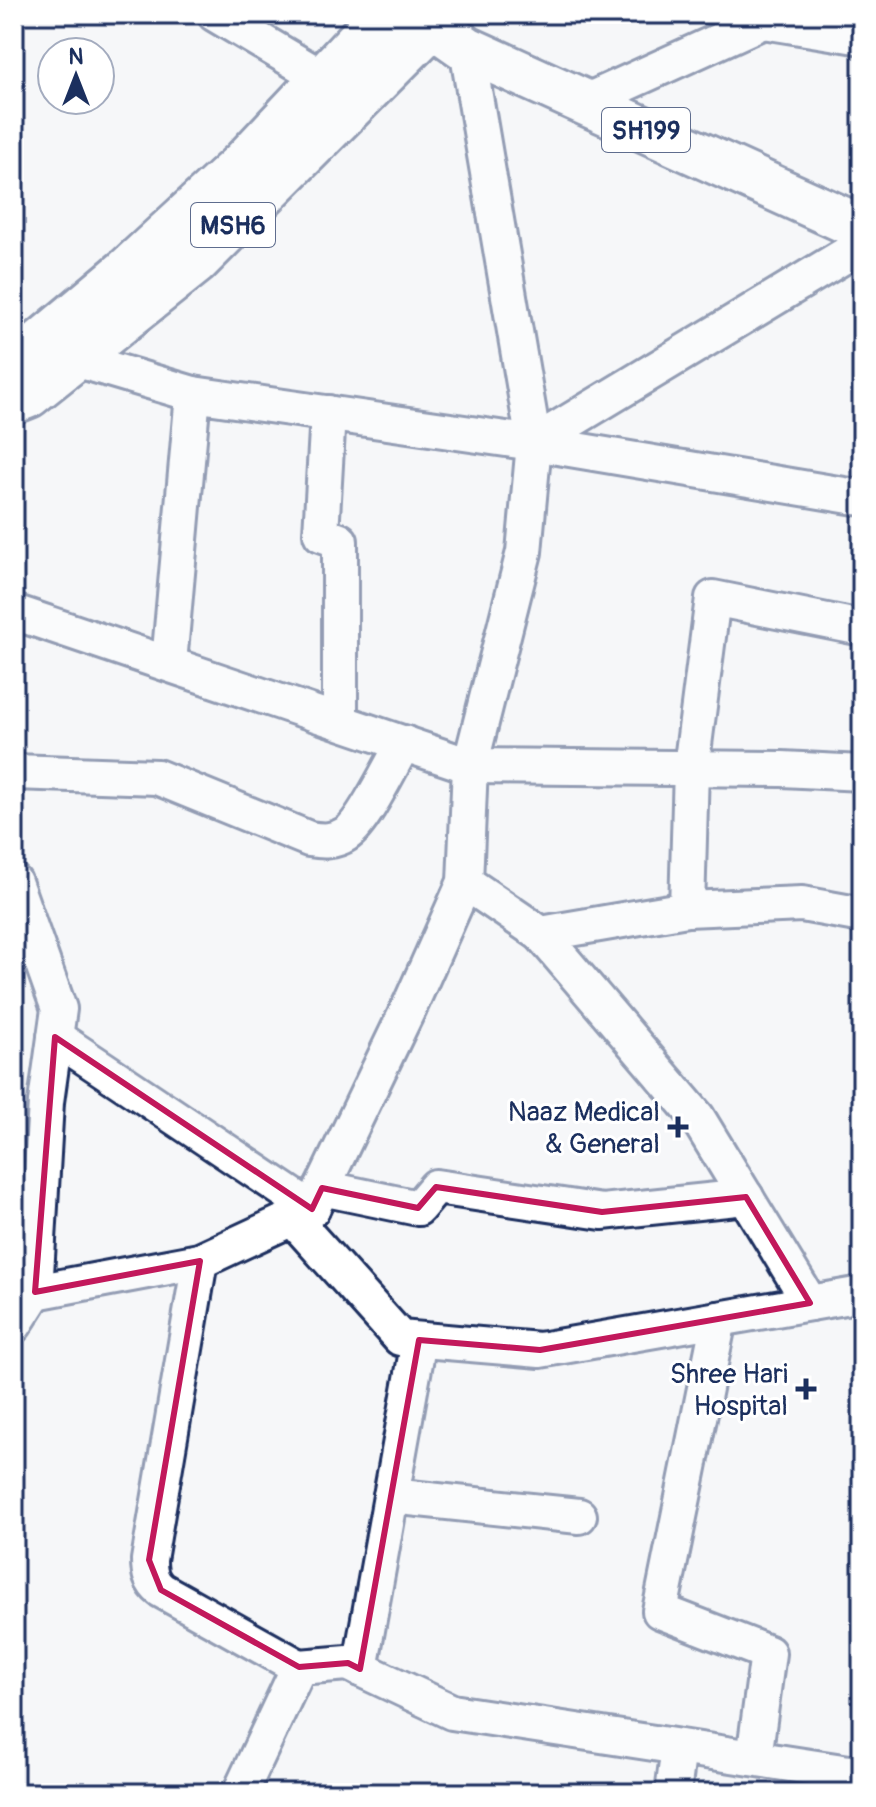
<svg xmlns="http://www.w3.org/2000/svg" width="876" height="1807" font-family="Pangolin,sans-serif">
<style>
.lines{fill:none;stroke-linecap:round;stroke-linejoin:round}
.street-casing{stroke:#1b2f5e;stroke-width:40}
.primary-casing{stroke:#1b2f5e;stroke-width:50}
.highway-casing{stroke:#1b2f5e;stroke-width:50}
.street{stroke:#fff;stroke-width:34}
.primary{stroke:#fff;stroke-width:44}
.highway{stroke:#fff;stroke-width:44}
.marked{fill:none;stroke:#c2185b;stroke-width:6;stroke-linejoin:round}
.poi-dot{fill:#1b2f5e;stroke:#fff;stroke-width:3}
.labels{text-anchor:middle;stroke-width:6;stroke-linejoin:round;paint-order:stroke}
.shield{fill:#fff;stroke:#5f6d8e;stroke-width:2}
.shield-label{font-size:26px;font-weight:bold;fill:#1b2f5e}
.poi-label{font-size:28px;fill:#1b2f5e;stroke:#fff;text-anchor:end}
</style>
<rect width="100%" height="100%" fill="#f6f7f9"/>
<filter id="ink" filterUnits="userSpaceOnUse"><feTurbulence type="fractalNoise" baseFrequency=".0125" numOctaves="2"/><feDisplacementMap in="SourceGraphic" scale="16" xChannelSelector="R" yChannelSelector="G"/><feConvolveMatrix kernelMatrix="1 2 1 2 8 2 1 2 1" color-interpolation-filters="sRGB"/></filter>
<g filter="url(#ink)">
<g class="lines">
<g class="street-casing">
<g id="street">
<polyline points="215,14 323,78"/>
<polyline points="763,21 862,37"/>
<polyline points="585,102 763,21 772,14"/>
<polyline points="75,359 193,394"/>
<polyline points="328,413 321,534 340,541 340,721"/>
<polyline points="534,443 862,245"/>
<polyline points="14,612 470,766 782,769 862,773"/>
<polyline points="169,663 193,394 534,443 862,498"/>
<path d="M14,772L157,777L309,839C322,841 334,842 346,834C363,824 392,763 404,743"/>
<polyline points="14,882 59,1009 46,1102 35,1292 14,1325"/>
<polyline points="465,882 541,934 687,909 802,904 862,915"/>
<polyline points="687,909 691,768 713,598 862,628"/>
<polyline points="541,934 697,1117 810,1303"/>
<polyline points="55,1037 312,1209"/>
<polyline points="322,1188 418,1208 436,1187 602,1212 746,1197"/>
<polyline points="292,1218 400,1338 540,1350 862,1294"/>
<path d="M200,1261L149,1560C149,1573 151,1582 161,1590L299,1667"/>
<polyline points="35,1292 200,1261 312,1209 412,1001 465,882 470,766 524,552 534,443 467,49"/>
<polyline points="719,1319 660,1611 768,1653 754,1758"/>
<polyline points="391,1496 579,1516"/>
<polyline points="360,1669 419,1340"/>
<polyline points="240,1793 299,1667 348,1663 452,1712 862,1775"/>
<polyline points="673,1793 679,1747"/>
</g>
</g>
<g class="primary-casing">
<g id="primary">
<polyline points="14,365 126,271 243,163 383,14"/>
<polyline points="14,401 29,395 196,262 444,14"/>
</g>
</g>
<g class="highway-casing">
<polyline id="highway" points="417,14 467,49 862,228"/>
</g>
<use href="#street" class="street"/>
<use href="#primary" class="primary"/>
<use href="#highway" class="highway"/>
</g>
</g>
<path d="M0 0H876V1807H0ZM55,1037L312,1209L322,1188L418,1208L436,1187L602,1212L746,1197L810,1303L540,1350L419,1340L360,1669L348,1663L299,1667L161,1590L149,1560L200,1261L35,1292Z" fill="#f6f7f9" fill-opacity=".55" fill-rule="evenodd"/>
<path class="marked" d="M55,1037L312,1209L322,1188L418,1208L436,1187L602,1212L746,1197L810,1303L540,1350L419,1340L360,1669L348,1663L299,1667L161,1590L149,1560L200,1261L35,1292Z"/>
<g class="poi-dot">
<path d="M674 1115h8v8h8v8h-8v8h-8v-8h-8v-8h8z"/>
<path d="M802 1377h8v8h8v8h-8v8h-8v-8h-8v-8h8z"/>
</g>
<g class="labels">
<g class="shield">
<rect x="602" y="108" width="88" height="44" rx="6"/>
<rect x="191" y="203" width="84" height="44" rx="6"/>
</g>
<g class="shield-label">
<text x="646" y="139">SH199</text>
<text x="233" y="234">MSH6</text>
</g>
<g class="poi-label">
<text x="660" y="1121">Naaz Medical<tspan x="660" dy="32">&amp; General</tspan></text>
<text x="788" y="1383">Shree Hari<tspan x="788" dy="32">Hospital</tspan></text>
</g>
</g>
<rect width="876" height="1807" fill="none" stroke="#fff" stroke-width="48"/>
<rect x="24" y="24" width="828" height="1759" fill="none" stroke="#1b2f5e" stroke-width="3" filter="url(#ink)"/>
<g transform="translate(76 76)"><circle r="38" fill="#ffffff" stroke="#a4acbf" stroke-width="2"/>
<path d="M0-6L14 30L0 20L-14 30Z" fill="#1b2f5e"/>
<text y="-12" font-size="22" font-weight="bold" text-anchor="middle" fill="#1b2f5e">N</text>
</g>
</svg>
